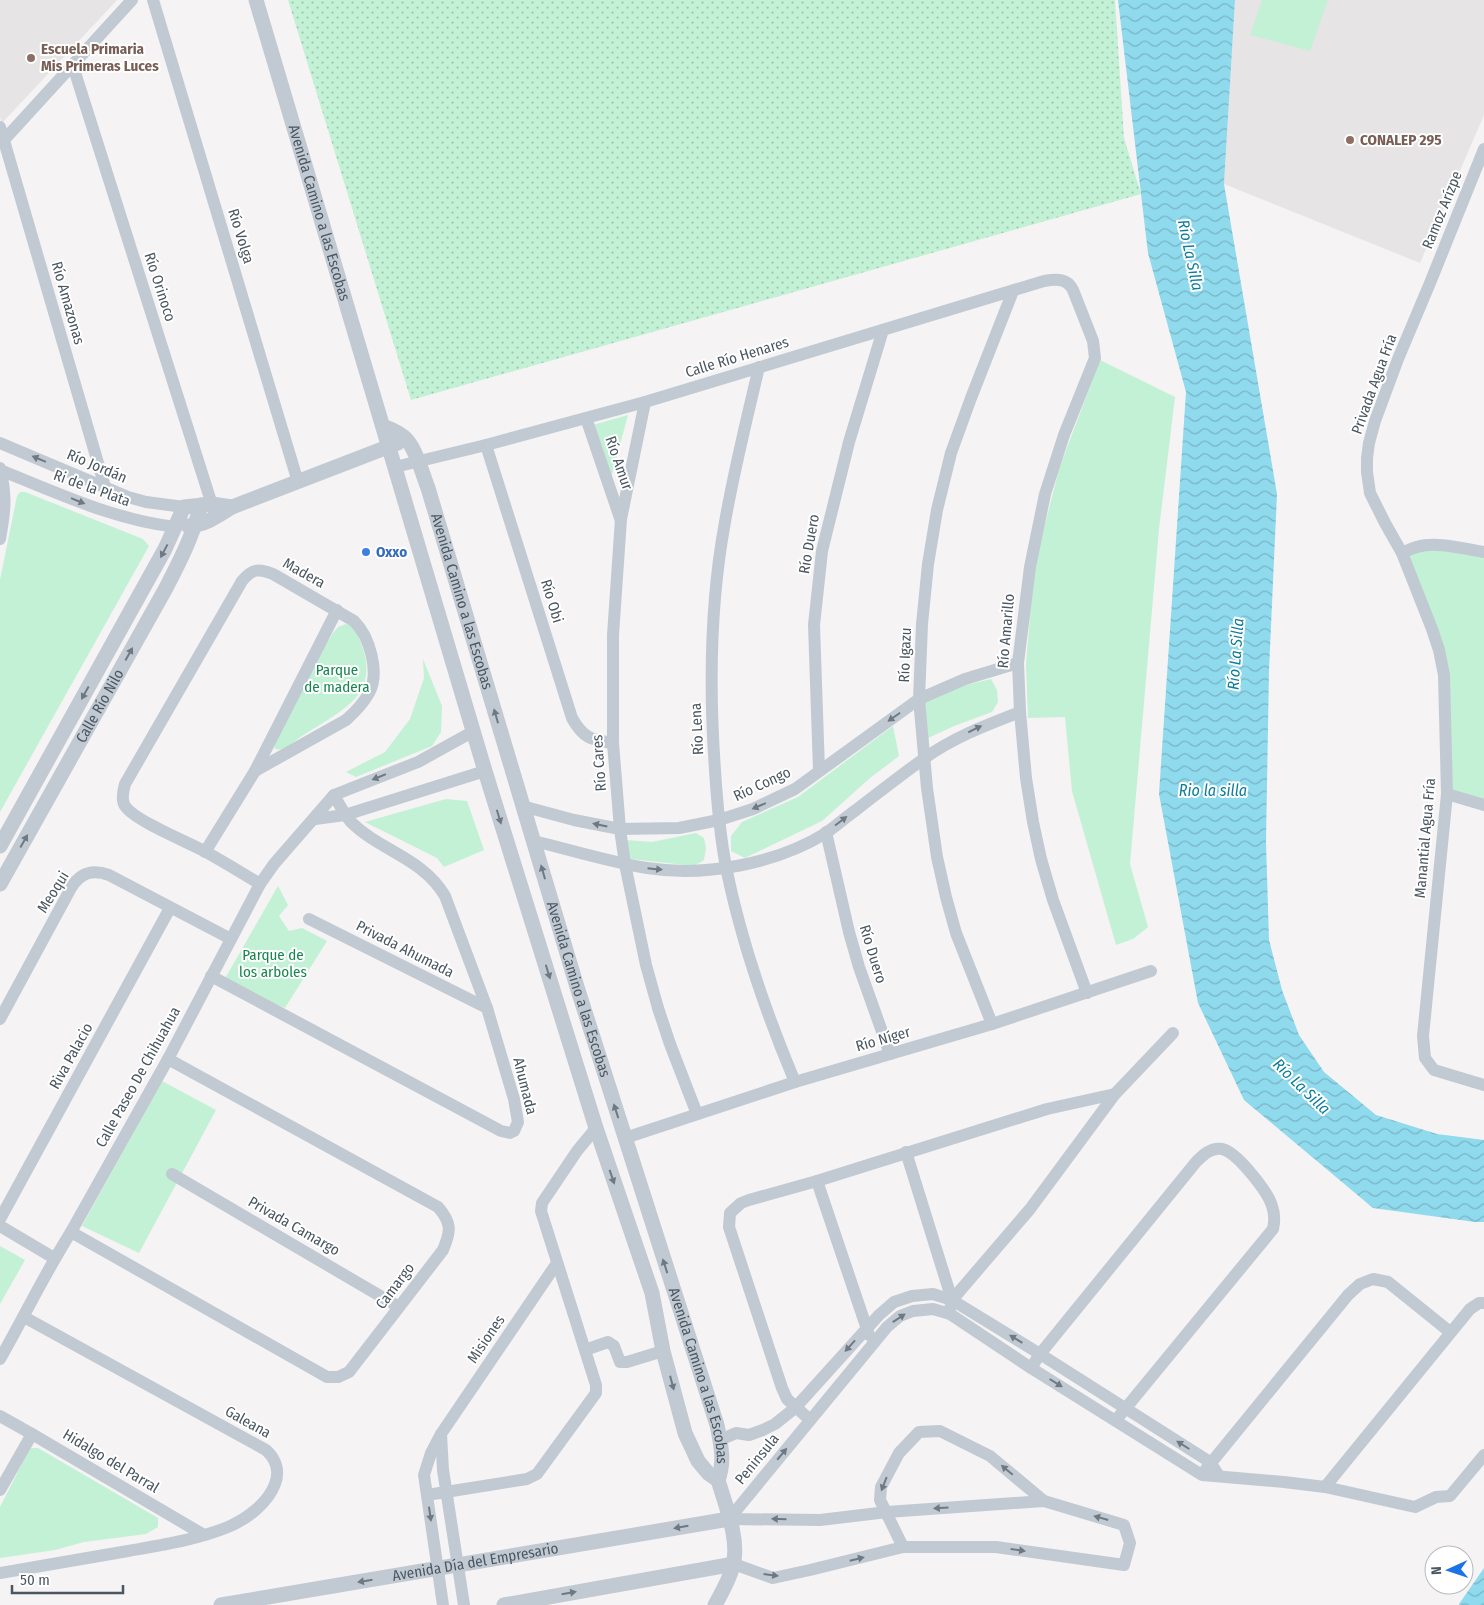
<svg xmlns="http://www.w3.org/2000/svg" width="1484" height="1605" font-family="'Fira Sans Condensed',sans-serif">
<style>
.education{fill:#e6e4e5}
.grass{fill:url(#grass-dots)}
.park{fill:#c3f1d5}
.water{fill:url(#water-waves)}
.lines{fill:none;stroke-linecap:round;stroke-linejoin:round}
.minor{stroke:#c1cad2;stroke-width:12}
.tertiary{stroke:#c1cad2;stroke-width:15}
.oneway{fill:#6e7983}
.education-dot{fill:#8d6e63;stroke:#fff;stroke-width:2}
.shop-dot{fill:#3f7fe0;stroke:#fff;stroke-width:2}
.labels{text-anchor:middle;stroke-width:4;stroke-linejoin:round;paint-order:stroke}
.education-label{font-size:15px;font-weight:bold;fill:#785e54;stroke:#fff;text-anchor:start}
.street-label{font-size:15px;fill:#4a5661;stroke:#fff}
.shop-label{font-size:15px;font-weight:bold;fill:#366cbe;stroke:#fff;text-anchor:start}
.park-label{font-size:15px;fill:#17864f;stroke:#fff}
.water-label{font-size:16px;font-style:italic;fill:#0c7c9b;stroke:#fff}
</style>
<defs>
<pattern id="grass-dots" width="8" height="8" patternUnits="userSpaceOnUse" patternTransform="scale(1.25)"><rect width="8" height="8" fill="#c3f1d5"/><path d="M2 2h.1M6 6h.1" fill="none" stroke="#a0c6b0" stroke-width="1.8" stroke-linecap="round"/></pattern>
<pattern id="water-waves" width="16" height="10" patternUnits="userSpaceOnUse" patternTransform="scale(1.25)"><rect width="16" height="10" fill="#90daee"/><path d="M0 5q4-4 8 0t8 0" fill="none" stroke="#78b4c4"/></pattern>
</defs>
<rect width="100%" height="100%" fill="#f5f3f3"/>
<g class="education">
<polygon points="0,0 117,0 2,123 0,117"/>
<polygon points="1235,0 1484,0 1484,115 1420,263 1224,184"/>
</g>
<polygon class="grass" points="288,0 1115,0 1124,138 1141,194 411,400"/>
<g class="park">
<polygon points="1262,0 1328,0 1310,51 1250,35"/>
<polygon points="1100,360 1175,397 1159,529 1130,864 1148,927 1133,939 1116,945 1072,791 1065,717 1028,718 1026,664 1034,568 1059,469"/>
<polygon points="628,415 611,478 593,425"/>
<polygon points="20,492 25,492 143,539 149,546 0,812 0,580 17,496"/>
<polygon points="1416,547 1484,552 1484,805 1447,794 1444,675 1402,553"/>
<path d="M346,624L353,626C386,689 354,704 305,734C296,739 286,752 275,749L274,742L310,670L333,633L338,627Z"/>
<polygon points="423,659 442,706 441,732 432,746 356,777 346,772 385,752 410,719 424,678"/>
<polygon points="991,679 997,690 998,702 992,712 954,726 926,739 923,702 958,687"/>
<polygon points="893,726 899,756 870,778 822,821 745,858 731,851 731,836 742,822 798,797"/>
<polygon points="446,799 467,801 484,850 444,867 437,858 365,822"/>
<polygon points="696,833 704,838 706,848 704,860 694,866 631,859 621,850 626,840 652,842"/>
<polygon points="278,886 288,905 279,916 289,931 302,928 327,941 285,1008 223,982"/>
<polygon points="162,1081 216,1110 139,1253 82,1226"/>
<polygon points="0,1246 25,1260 0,1304"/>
<polygon points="31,1448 38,1448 158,1518 158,1527 146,1534 84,1542 55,1550 0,1558 0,1507 27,1454"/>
</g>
<g class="water">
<polygon points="1118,0 1235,0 1224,184 1277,494 1269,670 1266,842 1269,940 1282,990 1299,1035 1324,1072 1376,1115 1437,1134 1484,1140 1484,1222 1475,1222 1373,1208 1244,1100 1198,1003 1159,794 1186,392 1148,253"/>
<polygon points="1484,1568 1484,1605 1459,1605 1459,1604"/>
</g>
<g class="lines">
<g class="minor">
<polyline points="153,0 298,482"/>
<polyline points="73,66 214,511"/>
<polyline points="0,127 105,487"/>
<polyline points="4,140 132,0"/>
<polyline points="1484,149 1430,283 1398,359 1375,421 1369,443 1367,458 1367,472 1370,493 1385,523 1402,553 1432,629 1439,650 1444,675 1447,794 1423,1036 1425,1058 1434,1070 1484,1085"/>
<path d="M759,367C747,418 734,470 725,522C710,603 709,687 715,770C717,802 720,835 726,867C741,941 766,1013 795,1082"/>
<polyline points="645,402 621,519 613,635 613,743 620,829 625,864 646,965 658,1008 670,1044 697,1114"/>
<polyline points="586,418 620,518"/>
<polyline points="0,443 128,497 146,502 184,507"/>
<path d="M486,445L572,718C583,738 591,740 613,743"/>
<path d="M395,467L486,445L645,402L1044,281C1057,279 1067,278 1073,290L1093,341L1095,358L1064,435L1045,494L1030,567L1018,663L1020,712L1026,778L1033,822L1041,859L1053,900L1087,993"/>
<path d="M0,468C7,497 5,511 0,539"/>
<path d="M0,470C58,493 114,520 176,527"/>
<path d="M1402,553C1407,551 1412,548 1417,547C1437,541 1464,549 1484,552"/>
<polyline points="819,770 814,625 822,551 849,442 883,330"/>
<path d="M255,771L346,720C355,712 363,704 369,693C380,673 370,637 354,621L273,574C258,568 252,569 242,581L125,784C123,791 121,800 125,806C135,821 188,842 206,852C224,862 242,873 260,884"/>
<polyline points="1447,794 1484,805"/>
<polyline points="522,806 574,820 620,829 679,828 719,820 753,809 795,789 919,699 965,679 1018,663"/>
<polyline points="315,819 345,815 485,771"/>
<polyline points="826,832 849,932 859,967 890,1054"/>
<path d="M534,841C571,850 609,862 647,868C705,877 776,864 826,833C836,826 846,817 856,810C878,793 900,776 922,760C952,738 986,725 1020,712"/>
<polyline points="205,852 255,771 337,610"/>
<polyline points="309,919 487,1008"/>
<path d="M211,976L501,1131L510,1133L514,1131L518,1122L514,1099L487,1008L445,896C423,858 380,851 351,822C344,814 339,804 334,795"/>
<path d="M0,1019L71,888C80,873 92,869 109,875L231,939"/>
<polyline points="992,1024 956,933 946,897 937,857 927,788 919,699 922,624 928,564 937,510 951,453 971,398 1013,291"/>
<polyline points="625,1138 795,1082 992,1024 1151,971"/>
<polyline points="906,1152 952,1300"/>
<polyline points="172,1174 399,1307"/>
<polyline points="817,1181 869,1335"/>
<polyline points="0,1219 170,908"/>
<polyline points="0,1226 54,1258"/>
<path d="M71,1232L327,1377H338L349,1372L443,1250C451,1231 452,1223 438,1207L168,1059"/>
<polyline points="950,1309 952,1300 1030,1209 1115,1094 1173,1033"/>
<polyline points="585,1350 608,1342 614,1346 620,1362 627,1362 663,1351"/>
<path d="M0,1359C24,1317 45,1273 71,1232L168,1059L260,884L274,864L334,795L418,762L474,731"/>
<path d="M1031,1368L1040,1354L1196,1162C1203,1155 1211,1147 1222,1149C1237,1152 1268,1192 1272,1206C1275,1214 1275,1220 1273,1229L1116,1420"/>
<polyline points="0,1416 32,1434 204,1535"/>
<polyline points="810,1420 787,1399 782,1388 729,1227 730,1213 741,1203 749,1200 817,1181 1047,1109 1115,1094"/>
<polyline points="441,1434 443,1470 464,1605"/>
<polyline points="720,1440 736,1433 749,1435 763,1430 775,1424 795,1408 879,1315 894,1302 912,1296 933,1294 952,1300 1040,1354 1210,1462 1219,1476"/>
<polyline points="1206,1469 1348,1295 1360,1284 1373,1279 1388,1282 1450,1332"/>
<polyline points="1325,1487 1470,1309 1479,1303 1484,1303"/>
<polyline points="0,1490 32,1434"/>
<polyline points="427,1495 527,1479 537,1474 596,1393 596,1385 541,1211 542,1203 577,1151 596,1128"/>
<polyline points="729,1519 887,1327 900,1316 913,1311 933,1309 950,1314 1031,1368 1202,1475 1284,1482 1325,1487 1415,1507 1436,1497 1450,1496 1484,1455"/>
<polyline points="729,1519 820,1520 887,1512 1044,1501 1124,1525 1130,1543 1124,1565 996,1547 903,1547 810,1570 773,1578 734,1564"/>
<polyline points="903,1547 880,1500 881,1487 899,1453 919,1432 940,1431 990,1456 1044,1501"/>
<path d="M0,1573C43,1566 85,1558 128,1551C162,1545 196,1540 228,1527C247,1519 268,1503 275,1484C280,1471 276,1459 266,1450L24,1317"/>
<polyline points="443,1605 424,1475 431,1453 441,1434 557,1263"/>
</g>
<g class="tertiary">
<path id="s1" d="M256,0L485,771L596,1128L652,1293L663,1351L685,1433L698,1461L708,1473L718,1480"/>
<path id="s2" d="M383,426C391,429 401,433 407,440C416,450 423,475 428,488L577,987L717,1425C721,1445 725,1461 718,1480"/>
<path d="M188,526C205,525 218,516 232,507L398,443"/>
<polyline points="0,846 165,549 184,507 212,504 232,507"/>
<path id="s3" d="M0,884L166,588C180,561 193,535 201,505"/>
<path id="s4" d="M221,1605L729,1519"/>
<polyline points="504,1605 734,1564"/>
<path d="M715,1605C722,1592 730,1579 733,1565C740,1540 725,1504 718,1480"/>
</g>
</g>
<defs><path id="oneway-solid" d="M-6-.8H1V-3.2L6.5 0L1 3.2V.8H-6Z" transform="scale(1.25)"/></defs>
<g class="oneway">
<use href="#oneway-solid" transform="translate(39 459) rotate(-157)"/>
<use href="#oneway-solid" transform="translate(78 501) rotate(22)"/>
<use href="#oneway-solid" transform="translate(164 551) rotate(118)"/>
<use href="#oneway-solid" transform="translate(129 654) rotate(-61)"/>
<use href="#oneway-solid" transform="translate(85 693) rotate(119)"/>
<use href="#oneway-solid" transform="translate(496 716) rotate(-106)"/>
<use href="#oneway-solid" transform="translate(894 717) rotate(145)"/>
<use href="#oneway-solid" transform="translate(975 729) rotate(-26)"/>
<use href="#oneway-solid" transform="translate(379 777) rotate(158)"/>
<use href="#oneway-solid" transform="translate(759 806) rotate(157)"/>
<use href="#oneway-solid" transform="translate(499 817) rotate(73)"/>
<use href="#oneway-solid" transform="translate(841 821) rotate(-37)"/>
<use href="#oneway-solid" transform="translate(600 825) rotate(-168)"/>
<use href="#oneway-solid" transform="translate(24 841) rotate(-61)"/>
<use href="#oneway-solid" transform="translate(655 869) rotate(6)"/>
<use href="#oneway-solid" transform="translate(543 872) rotate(-106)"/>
<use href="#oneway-solid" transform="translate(548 972) rotate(73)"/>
<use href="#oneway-solid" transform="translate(616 1111) rotate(-108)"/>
<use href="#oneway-solid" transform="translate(612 1177) rotate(71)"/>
<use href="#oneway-solid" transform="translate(665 1266) rotate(-108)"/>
<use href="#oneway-solid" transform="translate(899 1318) rotate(-33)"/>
<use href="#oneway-solid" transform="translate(1016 1339) rotate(-149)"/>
<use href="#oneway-solid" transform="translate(850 1346) rotate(132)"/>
<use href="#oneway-solid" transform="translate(672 1383) rotate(75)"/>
<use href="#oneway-solid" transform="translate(1056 1383) rotate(32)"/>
<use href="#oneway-solid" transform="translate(1183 1445) rotate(-148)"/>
<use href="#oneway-solid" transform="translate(782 1454) rotate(-50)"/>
<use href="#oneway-solid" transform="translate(1007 1470) rotate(-140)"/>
<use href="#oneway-solid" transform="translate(884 1484) rotate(111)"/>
<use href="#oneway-solid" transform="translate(941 1508) rotate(176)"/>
<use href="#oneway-solid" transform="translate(430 1514) rotate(82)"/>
<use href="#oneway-solid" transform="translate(1101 1518) rotate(-164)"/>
<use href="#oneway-solid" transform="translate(779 1519) rotate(-179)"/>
<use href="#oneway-solid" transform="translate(681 1527) rotate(170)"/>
<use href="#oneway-solid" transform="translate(1018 1550) rotate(8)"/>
<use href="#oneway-solid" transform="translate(857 1559) rotate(-14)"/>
<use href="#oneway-solid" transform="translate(771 1575) rotate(7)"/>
<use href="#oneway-solid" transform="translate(365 1581) rotate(171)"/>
<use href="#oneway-solid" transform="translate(569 1593) rotate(-10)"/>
</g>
<g class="education-dot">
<circle cx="31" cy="58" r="5"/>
<circle cx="1350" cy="140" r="5"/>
</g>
<circle class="shop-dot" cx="366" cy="552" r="5"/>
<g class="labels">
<g class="education-label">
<text x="41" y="54">Escuela Primaria<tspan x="41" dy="17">Mis Primeras Luces</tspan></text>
<text x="1360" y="145">CONALEP 295</text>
</g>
<g class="street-label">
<text transform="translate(1442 210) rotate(-68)" y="5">Ramoz Arízpe</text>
<text dy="5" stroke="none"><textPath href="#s1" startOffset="222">Avenida Camino a las Escobas</textPath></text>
<text transform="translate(241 236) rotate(73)" y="5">Río Volga</text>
<text transform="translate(160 287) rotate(72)" y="5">Río Orinoco</text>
<text transform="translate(68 303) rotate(74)" y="5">Río Amazonas</text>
<text transform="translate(737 357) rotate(-17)" y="5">Calle Río Henares</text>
<text transform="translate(1374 384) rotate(-70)" y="5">Privada Agua Fría</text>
<text transform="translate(619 463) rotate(71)" y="5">Río Amur</text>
<text transform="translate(97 466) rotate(23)" y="5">Río Jordán</text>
<text transform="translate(92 488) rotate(20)" y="5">Ri de la Plata</text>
<text transform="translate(809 544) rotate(-80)" y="5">Río Duero</text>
<text transform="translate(304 573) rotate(29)" y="5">Madera</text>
<text dy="5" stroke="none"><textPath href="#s2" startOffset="199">Avenida Camino a las Escobas</textPath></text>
<text transform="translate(552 601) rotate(73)" y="5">Río Obi</text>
<text transform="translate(1006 631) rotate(-85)" y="5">Río Amarillo</text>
<text transform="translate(905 655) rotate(-88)" y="5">Río Igazu</text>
<text dy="5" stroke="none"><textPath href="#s3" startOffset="204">Calle Río Nilo</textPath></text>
<text transform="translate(697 729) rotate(-93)" y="5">Río Lena</text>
<text transform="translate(599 763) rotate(-94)" y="5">Río Cares</text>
<text transform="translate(762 784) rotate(-25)" y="5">Río Congo</text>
<text transform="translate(1425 838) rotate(-85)" y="5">Manantial Agua Fría</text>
<text transform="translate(53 892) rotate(-58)" y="5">Meoqui</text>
<text transform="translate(405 949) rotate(27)" y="5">Privada Ahumada</text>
<text transform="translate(873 954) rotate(73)" y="5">Río Duero</text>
<text dy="5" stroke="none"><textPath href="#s2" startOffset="604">Avenida Camino a las Escobas</textPath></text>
<text transform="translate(883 1039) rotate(-16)" y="5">Río Níger</text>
<text transform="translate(71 1056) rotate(-61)" y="5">Riva Palacio</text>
<text transform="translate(138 1077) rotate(-61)" y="5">Calle Paseo De Chihuahua</text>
<text transform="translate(525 1086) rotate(76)" y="5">Ahumada</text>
<text transform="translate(294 1226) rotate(30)" y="5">Privada Camargo</text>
<text transform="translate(395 1286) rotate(-53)" y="5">Camargo</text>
<text transform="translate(486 1339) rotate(-56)" y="5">Misiones</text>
<text dy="5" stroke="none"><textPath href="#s2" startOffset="1009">Avenida Camino a las Escobas</textPath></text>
<text transform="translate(248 1422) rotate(29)" y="5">Galeana</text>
<text transform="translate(757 1459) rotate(-51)" y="5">Peninsula</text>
<text transform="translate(111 1461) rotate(31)" y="5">Hidalgo del Parral</text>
<text dy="5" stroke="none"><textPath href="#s4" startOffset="258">Avenida Día del Empresario</textPath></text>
</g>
<g class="shop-label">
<text x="376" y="557">Oxxo</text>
</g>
<g class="park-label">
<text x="337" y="675">Parque<tspan x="337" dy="17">de madera</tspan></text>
<text x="273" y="960">Parque de<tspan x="273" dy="17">los arboles</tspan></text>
</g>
<g class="water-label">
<text transform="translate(1191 255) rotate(78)" y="6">Río La Silla</text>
<text transform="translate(1235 654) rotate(-86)" y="6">Río La Silla</text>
<text x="1213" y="796">Rio la silla</text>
<text transform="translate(1302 1086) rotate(44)" y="6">Río La Silla</text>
</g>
</g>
<g transform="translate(1449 1570) rotate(267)"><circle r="24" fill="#ffffff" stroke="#b7bbc0"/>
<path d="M0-4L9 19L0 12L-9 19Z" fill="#1a73e8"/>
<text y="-8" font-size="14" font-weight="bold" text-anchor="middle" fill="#4a5661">N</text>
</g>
<path d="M12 1585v8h111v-8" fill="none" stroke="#4a5661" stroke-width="2.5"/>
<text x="20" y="1585" font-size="15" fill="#4a5661" stroke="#ffffff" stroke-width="4" paint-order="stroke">50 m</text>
</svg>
